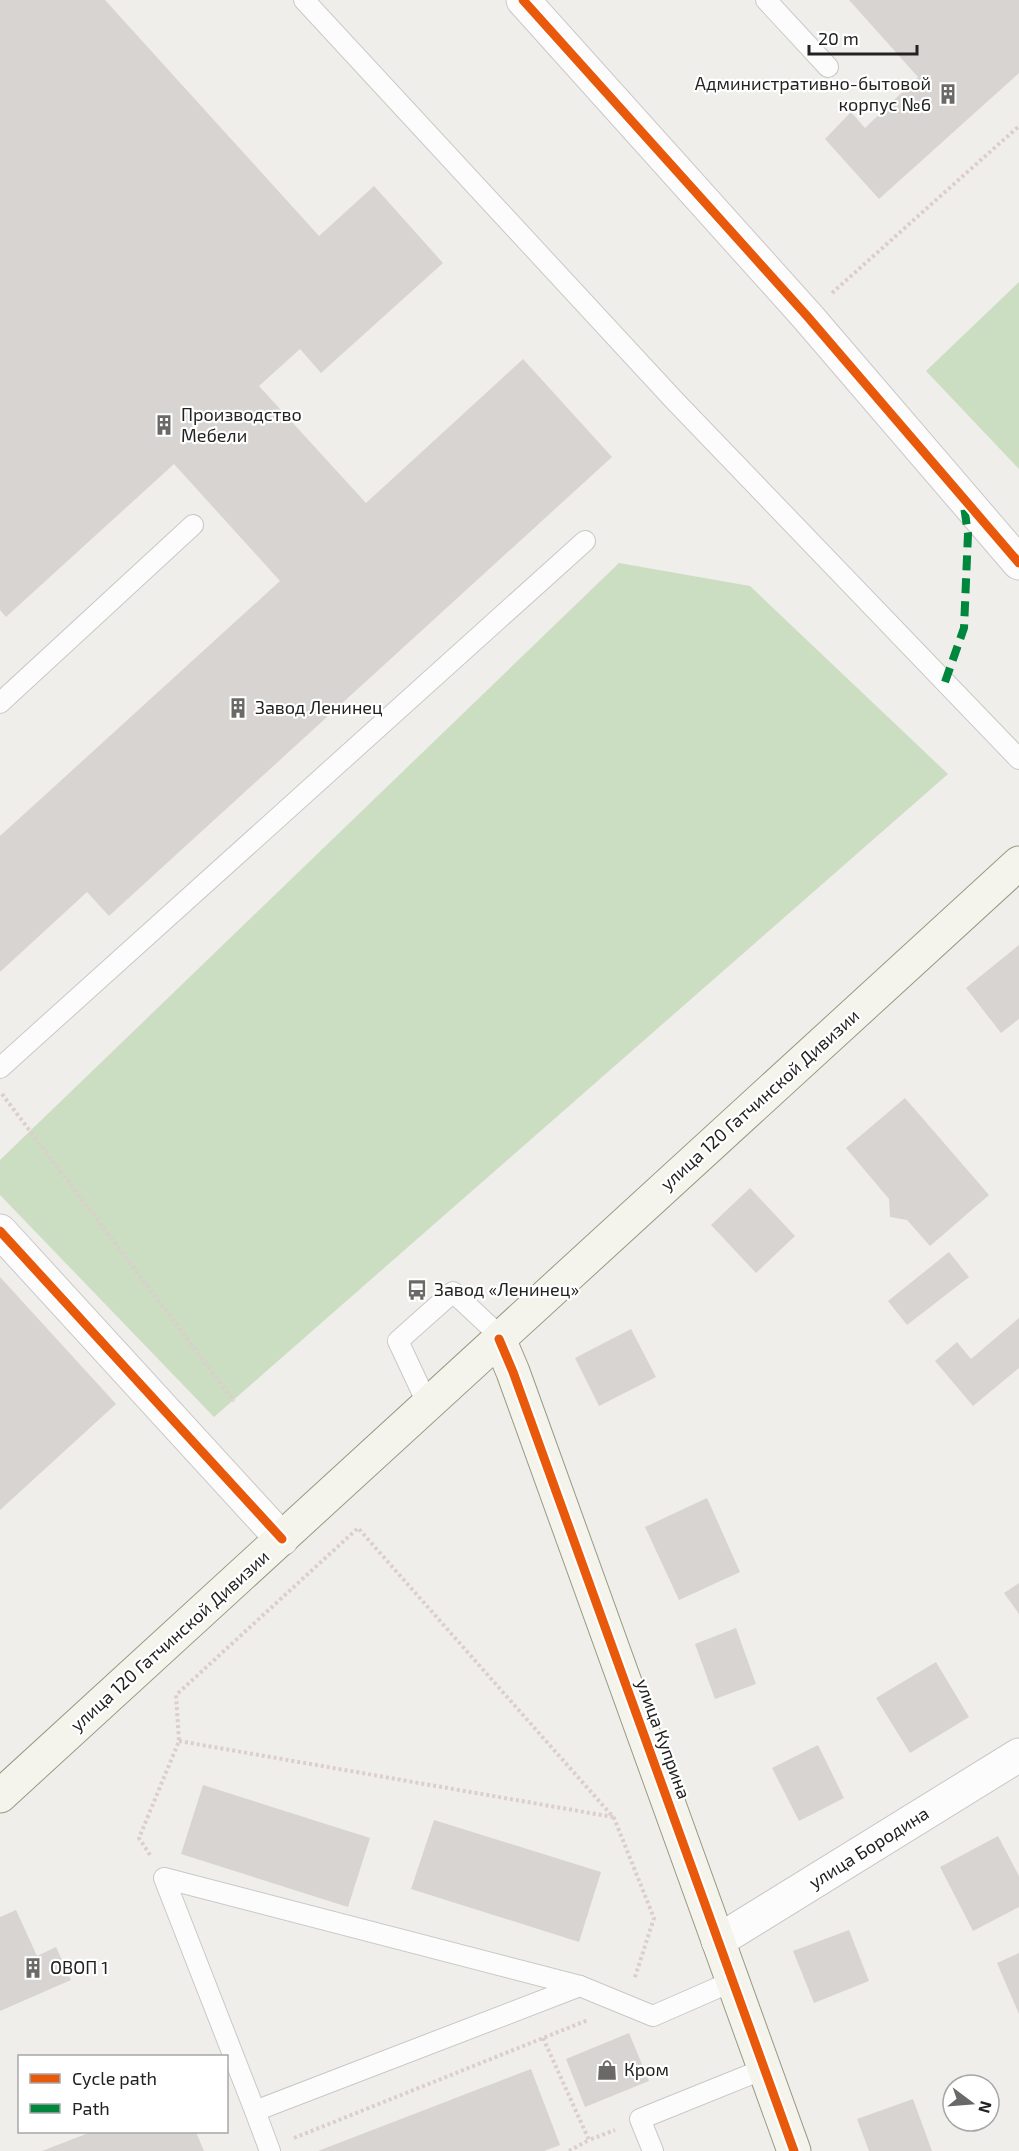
<svg xmlns="http://www.w3.org/2000/svg" width="1019" height="2151" font-family="'Exo 2',sans-serif">
<style>
.forest{fill:#cbdec1}
.building{fill:#d7d4d2}
.lines{fill:none;stroke-linecap:round;stroke-linejoin:round}
.lane-casing{stroke:#c9c8c7;stroke-width:22}
.street-casing{stroke:#c9c8c7;stroke-width:35}
.secondary-casing{stroke:#999a82;stroke-width:35}
.path{stroke:#dccecd;stroke-width:4;stroke-dasharray:3 3;stroke-linecap:butt}
.lane{stroke:#fdfcfc;stroke-width:20}
.street{stroke:#fdfcfc;stroke-width:33}
.secondary{stroke:#f4f4ed;stroke-width:33}
.quiet{stroke:#00873e;stroke-width:8;stroke-dasharray:15 8;stroke-linecap:butt}
.cycleway-casing{stroke:#fff;stroke-width:13}
.cycleway{stroke:#e8590c;stroke-width:9}
.labels{text-anchor:middle;stroke-width:4.5;stroke-linejoin:round;paint-order:stroke}
.poi-label{font-size:18px;fill:#222;stroke:#fff;text-anchor:start}
.street-label{font-size:18px;fill:#222;stroke:#fff}
</style>
<rect width="100%" height="100%" fill="#f0eeeb"/>
<g class="forest">
<polygon points="1019,282 1019,469 926,371"/>
<polygon points="619,563 750,586 948,774 214,1417 0,1195 0,1160"/>
</g>
<g class="building">
<polygon points="0,0 105,0 319,236 374,186 443,263 321,373 300,349 259,386 366,503 523,359 612,457 109,916 87,892 0,972 0,836 280,581 174,464 6,617 0,610"/>
<polygon points="849,0 1019,0 1019,73 879,199 825,139 851,112 865,128 918,77"/>
<polygon points="1019,945 1019,1019 1001,1033 966,988"/>
<polygon points="905,1098 989,1195 930,1246 907,1220 890,1217 889,1199 846,1148"/>
<polygon points="750,1188 795,1236 756,1273 711,1225"/>
<polygon points="949,1252 969,1277 907,1325 888,1301"/>
<polygon points="0,1277 116,1404 0,1510"/>
<polygon points="1019,1318 1019,1368 973,1406 935,1361 957,1342 971,1359"/>
<polygon points="631,1329 656,1377 599,1406 575,1358"/>
<polygon points="707,1498 740,1572 679,1600 645,1527"/>
<polygon points="1019,1583 1019,1614 1004,1593"/>
<polygon points="736,1628 756,1684 715,1699 695,1644"/>
<polygon points="936,1662 969,1717 910,1753 876,1698"/>
<polygon points="818,1745 844,1798 799,1821 772,1768"/>
<polygon points="203,1785 370,1838 348,1907 181,1854"/>
<polygon points="434,1820 601,1872 579,1942 411,1889"/>
<polygon points="998,1836 1019,1876 1019,1907 973,1931 940,1867"/>
<polygon points="16,1910 37,1956 56,1947 71,1980 0,2011 0,1917"/>
<polygon points="849,1930 869,1981 814,2003 793,1951"/>
<polygon points="1019,1953 1019,2014 997,1963"/>
<polygon points="629,2033 649,2081 585,2107 566,2059"/>
<polygon points="531,2069 560,2145 544,2151 318,2151"/>
<polygon points="913,2099 932,2151 869,2151 857,2119"/>
<polygon points="91,2132 196,2132 204,2151 42,2151"/>
</g>
<g class="lines">
<g class="lane-casing">
<g id="lane">
<polyline points="304,0 674,400 1019,759"/>
<polyline points="766,0 828,67"/>
<polyline points="0,703 193,525"/>
<polyline points="0,1068 585,541"/>
<polyline points="428,1405 398,1341 453,1292 501,1337"/>
<polyline points="255,2111 164,1878 580,1986"/>
<polyline points="270,2151 255,2111 580,1986 653,2016 733,1981"/>
<polyline points="653,2151 640,2119 764,2069"/>
</g>
</g>
<g class="street-casing">
<g id="street">
<polyline points="523,0 807,316 1019,563"/>
<polyline points="0,1231 282,1539"/>
<polyline points="718,1941 1019,1755"/>
</g>
</g>
<g class="secondary-casing">
<g id="secondary">
<polyline points="499,1339 513,1372 794,2151"/>
<polyline points="0,1796 1019,863"/>
</g>
</g>
<g class="path">
<polyline points="832,293 1019,126"/>
<polyline points="2,1094 234,1401"/>
<polyline points="179,1741 613,1817"/>
<polyline points="150,1855 139,1838 179,1741 176,1695 358,1528 614,1818 654,1918 634,1980"/>
<polyline points="543,2038 589,2140 615,2130"/>
<polyline points="294,2138 588,2020"/>
<polyline points="569,2151 589,2140"/>
</g>
<use href="#lane" class="lane"/>
<use href="#street" class="street"/>
<use href="#secondary" class="secondary"/>
<polyline class="quiet" points="945,682 964,628 968,534 963,499"/>
<g class="cycleway-casing">
<g id="cycleway">
<polyline points="523,0 807,316 1019,563"/>
<polyline points="0,1231 282,1539"/>
<polyline points="499,1339 513,1372 794,2151"/>
</g>
</g>
<use href="#cycleway" class="cycleway"/>
</g>
<defs>
<g id="building-bare" transform="scale(1.62)"><path d="M-4-6H4V6H1V3H-1V6H-4ZM-2.5-4.3h1.7v1.8h-1.7ZM.8-4.3h1.7v1.8H.8ZM-2.5-1h1.7V.8h-1.7ZM.8-1h1.7V.8H.8Z" fill="#6a6968" stroke="#fff" stroke-width="2.5" paint-order="stroke"/></g>
<g id="bus-bare" transform="scale(1.62)"><path d="M-5-6H5V4H4V6H2V4H-2V6H-4V4H-5ZM-3.5-4V0h7V-4ZM-3.5 1.2v1.5H-2V1.2ZM2 1.2v1.5H3.5V1.2Z" fill="#6a6968" stroke="#fff" stroke-width="2.5" paint-order="stroke"/></g>
<g id="shop-bare" transform="scale(1.62)"><path d="M-5-2.5h2.3a2.7 3.5 0 0 1 5.4 0H5L5.5 6h-11ZM-1.5-2.5h3a1.5 2.3 0 0 0-3 0Z" fill="#6a6968" stroke="#fff" stroke-width="2.5" paint-order="stroke"/></g>
</defs>
<g fill-rule="evenodd">
<use href="#building-bare" x="948" y="94"/>
<use href="#building-bare" x="164" y="425"/>
<use href="#building-bare" x="238" y="708"/>
<use href="#bus-bare" x="417" y="1290"/>
<use href="#building-bare" x="33" y="1968"/>
<use href="#shop-bare" x="607" y="2070"/>
</g>
<g class="labels">
<g class="poi-label">
<text x="931" y="90" text-anchor="end">Административно-бытовой<tspan x="931" dy="21">корпус №6</tspan></text>
<text x="181" y="421">Производство<tspan x="181" dy="21">Мебели</tspan></text>
<text x="255" y="714">Завод Ленинец</text>
<text x="434" y="1296">Завод «Ленинец»</text>
<text x="50" y="1974">ОВОП 1</text>
<text x="624" y="2076">Кром</text>
</g>
<g class="street-label">
<text transform="translate(760 1100) rotate(-42)" y="6">улица 120 Гатчинской Дивизии</text>
<text transform="translate(170 1641) rotate(-42)" y="6">улица 120 Гатчинской Дивизии</text>
<text transform="translate(663 1739) rotate(70)" y="6">улица Куприна</text>
<text transform="translate(869 1848) rotate(-32)" y="6">улица Бородина</text>
</g>
</g>
<rect x="18" y="2055" width="210" height="78" fill="#ffffff" stroke="#a7a7a7" stroke-width="1.5"/>
<rect x="30" y="2074" width="30" height="9" fill="#e8590c" stroke="#a7a7a7" stroke-width="1.5"/>
<text x="72" y="2085" font-size="18" fill="#222222">Cycle path</text>
<rect x="30" y="2104" width="30" height="9" fill="#00873e" stroke="#a7a7a7" stroke-width="1.5"/>
<text x="72" y="2115" font-size="18" fill="#222222">Path</text>
<g transform="translate(971 2103) rotate(106)"><circle r="28" fill="#ffffff" stroke="#a7a7a7" stroke-width="1.5"/>
<path d="M0-4.5L10 22L0 15L-10 22Z" fill="#6a6968"/>
<text y="-9" font-size="16" font-weight="bold" text-anchor="middle" fill="#222222">N</text>
</g>
<path d="M809 45v9h108v-9" fill="none" stroke="#222222" stroke-width="3"/>
<text x="818" y="45" font-size="18" fill="#222222" stroke="#ffffff" stroke-width="4.5" paint-order="stroke">20 m</text>
</svg>
